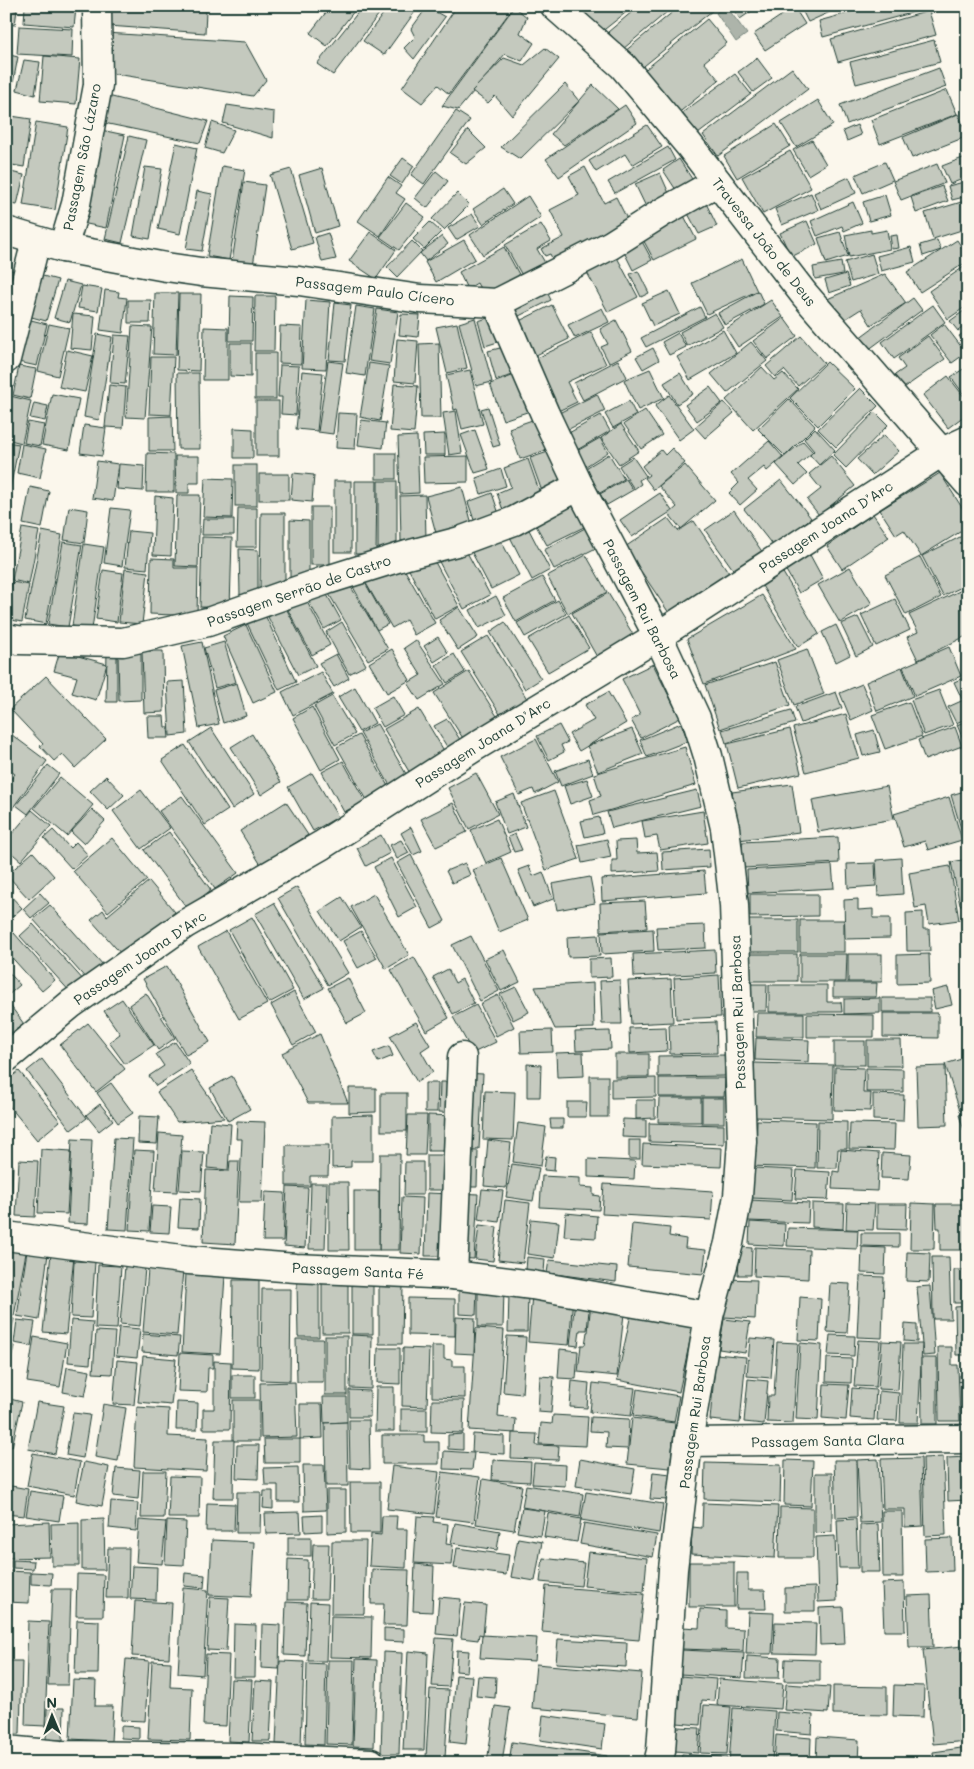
<svg xmlns="http://www.w3.org/2000/svg" width="974" height="1769" font-family="Mali,sans-serif">
<style>
.water{fill:#adb4aa;stroke:#74847b}
.building{fill:#c4c9be;stroke:#1f3d34}
.lines{fill:none;stroke-linecap:round;stroke-linejoin:round}
.street-casing{stroke:#1f3d34;stroke-width:31}
.street{stroke:#fbf7ec;stroke-width:28}
.labels{text-anchor:middle;stroke-width:4;stroke-linejoin:round;paint-order:stroke}
.street-label{font-size:14px;fill:#1f3d34;stroke:#fbf7ec}
</style>
<rect width="100%" height="100%" fill="#fbf7ec"/>
<filter id="ink" filterUnits="userSpaceOnUse"><feTurbulence type="fractalNoise" baseFrequency=".02" numOctaves="2"/><feDisplacementMap in="SourceGraphic" scale="10" xChannelSelector="R" yChannelSelector="G"/><feConvolveMatrix kernelMatrix="1 2 1 2 8 2 1 2 1" color-interpolation-filters="sRGB"/></filter>
<g filter="url(#ink)">
<polygon class="water" points="726,6 747,34 736,42 716,13"/>
<g class="building">
<polygon points="25,6 76,8 74,27 24,23"/>
<polygon points="108,6 206,11 205,33 108,26"/>
<polygon points="331,6 358,6 327,46 310,33"/>
<polygon points="363,6 385,6 333,75 317,64"/>
<polygon points="389,6 419,6 384,55 363,41"/>
<polygon points="457,6 508,6 512,9 449,94 438,85 422,103 402,88"/>
<polygon points="595,6 634,6 600,33 585,14"/>
<polygon points="639,6 674,6 623,49 608,32"/>
<polygon points="680,6 718,6 639,70 624,52"/>
<polygon points="731,6 759,6 740,19"/>
<polygon points="800,6 827,6 830,12 808,22"/>
<polygon points="873,6 937,6 823,37 819,21"/>
<polygon points="6,7 17,9 15,25 6,24"/>
<polygon points="427,7 445,17 414,59 404,48 415,37 411,29"/>
<polygon points="514,7 527,17 520,33 534,43 522,61 505,54 458,110 442,106"/>
<polygon points="794,7 805,24 765,50 754,34"/>
<polygon points="929,11 936,35 838,62 831,39"/>
<polygon points="707,19 727,43 704,62 719,80 676,115 641,73"/>
<polygon points="19,26 73,29 72,57 17,54"/>
<polygon points="106,33 245,42 266,80 253,96 103,72"/>
<polygon points="934,40 940,62 856,84 850,62"/>
<polygon points="545,48 559,59 512,116 495,96 488,103 472,91 504,58 524,65"/>
<polygon points="6,54 18,57 6,119"/>
<polygon points="44,56 80,59 76,104 40,101"/>
<polygon points="757,58 772,78 753,92 738,72"/>
<polygon points="24,60 40,62 35,95 17,90"/>
<polygon points="792,68 808,89 718,156 703,135"/>
<polygon points="939,68 946,87 847,124 840,105"/>
<polygon points="735,74 751,94 698,134 682,113"/>
<polygon points="565,84 579,101 520,159 501,147"/>
<polygon points="593,85 618,109 564,145 551,134"/>
<polygon points="947,90 957,114 880,144 871,120"/>
<polygon points="108,96 208,121 200,143 99,122"/>
<polygon points="818,100 833,125 796,147 781,123"/>
<polygon points="227,105 274,112 273,138 223,123"/>
<polygon points="625,105 637,123 559,177 546,159"/>
<polygon points="456,111 470,120 424,184 411,175"/>
<polygon points="958,114 968,136 912,158 903,137"/>
<polygon points="11,116 31,119 24,167 6,164 6,151"/>
<polygon points="36,122 68,127 55,210 23,205"/>
<polygon points="212,122 234,130 222,153 205,148"/>
<polygon points="776,124 790,146 737,178 724,156"/>
<polygon points="647,125 662,147 632,165 625,154 596,172 589,161"/>
<polygon points="857,125 861,135 847,141 843,131"/>
<polygon points="101,130 125,135 106,228 82,223"/>
<polygon points="468,130 486,148 466,164 450,153"/>
<polygon points="129,136 146,140 122,243 105,239"/>
<polygon points="812,140 826,164 808,175 793,150"/>
<polygon points="176,143 197,148 180,234 158,229"/>
<polygon points="668,147 675,160 615,193 608,182"/>
<polygon points="790,151 811,188 763,214 742,177"/>
<polygon points="968,156 968,177 950,184 942,166"/>
<polygon points="403,158 414,166 402,184 390,176"/>
<polygon points="679,159 694,182 678,193 663,170"/>
<polygon points="885,162 893,180 863,193 855,175"/>
<polygon points="937,164 945,183 901,200 893,181"/>
<polygon points="222,166 245,170 229,260 207,256"/>
<polygon points="145,167 162,169 150,239 133,236"/>
<polygon points="585,167 604,203 616,197 631,227 556,266 550,254 545,256 541,249 564,237 550,210 579,195 569,176"/>
<polygon points="322,168 338,226 315,233 299,175"/>
<polygon points="291,169 313,243 292,249 270,175"/>
<polygon points="6,171 24,175 17,205 6,203"/>
<polygon points="436,171 448,181 427,208 415,198"/>
<polygon points="660,173 672,200 648,211 635,184"/>
<polygon points="388,177 401,186 396,193 405,199 380,236 358,221"/>
<polygon points="849,177 856,193 821,209 814,193"/>
<polygon points="968,181 968,196 952,200 948,186"/>
<polygon points="244,182 265,185 253,266 232,262"/>
<polygon points="942,186 948,201 916,213 911,197"/>
<polygon points="503,189 513,204 483,224 473,209"/>
<polygon points="197,191 212,194 202,251 186,249"/>
<polygon points="457,193 469,205 444,230 432,219"/>
<polygon points="811,193 818,210 782,225 775,209"/>
<polygon points="885,195 891,215 869,221 863,202"/>
<polygon points="528,196 541,217 483,255 470,235"/>
<polygon points="704,199 717,226 699,234 685,208"/>
<polygon points="968,200 968,228 933,239 925,213"/>
<polygon points="853,202 862,223 844,231 842,226 817,236 811,221"/>
<polygon points="406,203 425,217 399,250 380,237"/>
<polygon points="681,210 696,239 654,260 639,232"/>
<polygon points="472,214 480,226 456,240 448,228"/>
<polygon points="807,221 817,244 791,257 780,233"/>
<polygon points="430,222 441,232 424,249 413,239"/>
<polygon points="541,224 551,241 537,249 547,266 524,279 505,245"/>
<polygon points="871,230 871,233 887,230 890,249 849,257 845,235"/>
<polygon points="370,232 396,250 376,279 349,261"/>
<polygon points="840,232 848,256 826,263 818,238"/>
<polygon points="328,233 336,259 322,262 315,237"/>
<polygon points="638,234 652,260 633,270 620,244"/>
<polygon points="897,235 899,248 892,249 890,236"/>
<polygon points="442,236 448,244 426,261 420,253"/>
<polygon points="968,236 968,247 963,238"/>
<polygon points="464,240 475,259 436,282 425,262"/>
<polygon points="937,240 941,250 923,256 920,245"/>
<polygon points="957,240 968,257 968,261 920,292 907,272"/>
<polygon points="412,241 422,251 397,277 387,267"/>
<polygon points="504,247 521,278 485,298 477,283 467,289 459,272"/>
<polygon points="911,247 915,262 881,271 877,256"/>
<polygon points="612,248 638,297 608,312 582,263"/>
<polygon points="872,254 878,274 851,282 845,262"/>
<polygon points="742,259 757,291 707,314 692,283"/>
<polygon points="841,262 843,274 815,279 813,267"/>
<polygon points="968,264 968,305 948,319 929,291"/>
<polygon points="6,269 20,272 6,323"/>
<polygon points="638,271 649,293 641,297 630,274"/>
<polygon points="846,274 850,286 829,293 825,280"/>
<polygon points="885,274 906,303 871,325 861,309 839,323 825,300"/>
<polygon points="39,275 58,280 46,321 28,316"/>
<polygon points="65,281 81,285 70,322 54,318"/>
<polygon points="82,286 102,289 98,311 78,308"/>
<polygon points="544,286 551,300 511,320 504,306"/>
<polygon points="105,290 119,292 118,297 127,298 123,333 100,330"/>
<polygon points="669,291 680,314 653,326 642,303"/>
<polygon points="758,291 764,304 725,325 718,313"/>
<polygon points="155,293 178,293 176,355 153,354"/>
<polygon points="179,294 201,294 199,371 177,370"/>
<polygon points="230,296 253,297 252,341 229,341"/>
<polygon points="255,296 275,296 274,351 254,351"/>
<polygon points="913,298 922,310 868,350 859,338"/>
<polygon points="128,300 151,300 150,323 128,323"/>
<polygon points="306,300 330,302 326,369 302,368"/>
<polygon points="771,300 783,317 738,347 726,329"/>
<polygon points="335,303 351,305 345,361 329,360"/>
<polygon points="552,305 569,339 530,358 513,324"/>
<polygon points="933,305 945,322 894,359 882,342"/>
<polygon points="356,306 375,309 365,376 346,373"/>
<polygon points="700,307 705,317 646,347 641,338"/>
<polygon points="602,308 609,322 575,338 568,325"/>
<polygon points="968,308 968,324 958,331 950,321"/>
<polygon points="377,309 398,312 390,364 369,361"/>
<polygon points="715,313 723,327 687,346 680,332"/>
<polygon points="73,314 95,316 92,350 70,348"/>
<polygon points="401,314 420,315 418,337 399,335"/>
<polygon points="494,316 501,341 485,346 478,321"/>
<polygon points="475,318 492,382 476,386 459,323"/>
<polygon points="784,318 797,336 767,359 753,341"/>
<polygon points="27,319 47,324 37,366 18,362"/>
<polygon points="616,320 632,351 609,363 601,347 608,344 600,329"/>
<polygon points="457,323 467,368 447,373 436,327"/>
<polygon points="49,324 69,328 58,376 38,371"/>
<polygon points="944,324 966,353 952,363 930,335"/>
<polygon points="132,326 152,327 145,418 126,417"/>
<polygon points="280,326 302,327 301,364 279,363"/>
<polygon points="204,327 228,328 228,380 203,380"/>
<polygon points="723,330 736,353 690,380 677,357"/>
<polygon points="968,330 968,348 959,336"/>
<polygon points="591,332 606,364 567,382 577,402 556,412 531,361"/>
<polygon points="678,333 686,347 669,355 662,342"/>
<polygon points="97,334 112,337 99,420 84,417"/>
<polygon points="114,335 130,336 125,384 110,383"/>
<polygon points="801,336 824,363 798,386 784,370 775,377 766,366"/>
<polygon points="928,336 945,359 901,390 892,377 905,368 898,358"/>
<polygon points="397,339 418,341 415,383 394,381"/>
<polygon points="751,342 767,361 727,393 711,374"/>
<polygon points="230,343 251,343 251,377 230,376"/>
<polygon points="439,343 441,418 421,418 419,344"/>
<polygon points="512,345 520,373 496,380 488,351"/>
<polygon points="653,348 659,360 643,369 636,357"/>
<polygon points="67,350 93,356 85,392 59,387"/>
<rect x="255" y="353" width="21" height="46"/>
<polygon points="151,357 174,357 171,415 149,414"/>
<polygon points="618,360 627,377 583,400 574,383"/>
<polygon points="328,361 343,363 333,434 318,432"/>
<polygon points="827,362 855,389 818,426 790,398"/>
<polygon points="369,363 389,366 380,421 360,417"/>
<polygon points="280,365 299,366 296,415 281,414 282,397 278,397"/>
<polygon points="19,366 36,369 30,399 13,395"/>
<polygon points="968,366 968,400 951,377"/>
<polygon points="762,367 774,380 783,373 798,389 753,430 726,400"/>
<polygon points="650,369 664,398 638,410 624,380"/>
<polygon points="470,370 483,424 462,429 457,409 454,410 446,375"/>
<polygon points="302,371 323,373 317,431 296,429"/>
<polygon points="523,372 536,409 503,420 490,384"/>
<polygon points="177,373 199,373 200,449 178,449"/>
<polygon points="680,373 693,394 677,404 664,383"/>
<polygon points="948,376 968,402 968,413 948,428 923,395"/>
<polygon points="394,384 418,386 414,433 390,431"/>
<polygon points="109,385 126,387 123,428 105,427"/>
<polygon points="710,387 722,403 697,421 685,405"/>
<polygon points="860,388 878,406 836,447 818,429"/>
<polygon points="52,394 79,399 69,450 42,445"/>
<polygon points="597,394 605,411 565,431 557,414"/>
<polygon points="6,395 31,401 22,443 6,439"/>
<polygon points="669,395 694,429 679,440 655,406"/>
<polygon points="789,399 815,426 785,456 758,429"/>
<rect x="256" y="401" width="23" height="55"/>
<polygon points="629,401 636,415 613,428 605,414"/>
<polygon points="724,402 734,413 705,438 695,427"/>
<polygon points="34,403 48,406 45,421 30,418"/>
<polygon points="488,407 500,445 493,447 481,409"/>
<polygon points="645,410 662,435 641,449 624,424"/>
<polygon points="456,411 462,453 449,455 443,413"/>
<polygon points="875,412 888,425 846,468 833,455"/>
<polygon points="338,413 357,414 355,449 336,448"/>
<polygon points="601,415 610,431 577,450 567,434"/>
<polygon points="172,416 173,451 149,451 149,417"/>
<polygon points="541,417 552,448 520,459 509,428"/>
<polygon points="361,420 386,423 383,448 358,445"/>
<polygon points="28,422 44,425 40,446 24,443"/>
<polygon points="621,424 639,451 619,464 601,438"/>
<polygon points="84,425 106,428 102,456 80,453"/>
<polygon points="234,428 253,429 253,458 234,458"/>
<polygon points="815,428 835,450 819,465 810,455 814,451 804,439"/>
<polygon points="475,430 489,469 475,473 461,435"/>
<polygon points="445,434 445,455 424,455 423,435"/>
<polygon points="884,435 899,451 872,475 857,459"/>
<polygon points="417,436 419,493 400,494 398,437"/>
<polygon points="600,438 608,452 586,466 577,451"/>
<polygon points="769,441 783,457 767,471 764,467 748,480 757,490 740,505 729,493 739,483 731,474"/>
<polygon points="803,441 813,452 798,465 807,474 795,485 776,464"/>
<polygon points="6,442 19,444 10,489 6,488"/>
<polygon points="22,444 46,449 40,478 17,473"/>
<polygon points="672,448 685,463 654,490 645,478 649,475 642,466 661,450 665,455"/>
<polygon points="551,451 565,489 544,497 530,458"/>
<polygon points="147,453 174,454 174,492 146,492"/>
<rect x="376" y="453" width="20" height="26"/>
<polygon points="609,454 624,479 600,493 584,469"/>
<polygon points="175,456 199,456 199,483 189,483 189,493 176,493"/>
<polygon points="468,456 468,482 424,483 423,457"/>
<polygon points="831,456 855,486 819,515 807,500 821,489 809,474"/>
<polygon points="633,457 646,476 639,480 641,484 634,489 619,466"/>
<polygon points="528,459 542,499 504,513 497,493 511,487 504,468"/>
<polygon points="97,461 118,464 113,501 92,498"/>
<polygon points="119,464 144,466 143,491 117,489"/>
<rect x="235" y="465" width="22" height="41"/>
<polygon points="685,465 715,500 681,529 669,514 677,507 659,486"/>
<polygon points="501,469 506,486 481,494 476,478"/>
<polygon points="293,473 314,475 312,502 291,500"/>
<polygon points="940,473 968,517 968,527 921,556 904,530 896,535 880,510"/>
<rect x="259" y="474" width="30" height="26"/>
<polygon points="205,478 233,479 232,518 203,517"/>
<polygon points="626,479 633,490 607,505 600,494"/>
<polygon points="781,480 811,518 774,547 744,509"/>
<rect x="334" y="481" width="17" height="71"/>
<polygon points="355,481 377,481 376,554 355,554"/>
<rect x="378" y="481" width="19" height="69"/>
<polygon points="30,487 49,491 42,528 23,524"/>
<polygon points="462,487 473,528 437,537 426,496"/>
<polygon points="6,490 11,491 6,517"/>
<polygon points="492,493 500,517 476,526 468,502"/>
<polygon points="660,493 672,511 632,537 620,520"/>
<polygon points="177,495 200,495 198,567 175,566"/>
<polygon points="425,495 426,540 401,541 400,496"/>
<polygon points="155,496 173,498 171,556 153,555"/>
<polygon points="572,503 584,527 547,545 534,522"/>
<polygon points="69,507 88,510 84,543 64,540"/>
<rect x="311" y="507" width="19" height="58"/>
<polygon points="111,508 130,510 122,566 104,563"/>
<polygon points="238,508 257,508 257,547 237,547"/>
<polygon points="734,510 763,553 735,572 705,530"/>
<polygon points="261,513 285,513 285,591 260,591"/>
<polygon points="873,514 889,537 842,569 827,546"/>
<polygon points="668,518 678,531 694,521 731,576 671,616 625,547"/>
<polygon points="203,519 234,519 234,535 202,535"/>
<polygon points="290,520 309,521 309,578 290,578"/>
<polygon points="526,524 550,570 532,580 508,533"/>
<polygon points="22,528 39,531 29,584 12,580"/>
<polygon points="585,528 596,548 554,569 544,550"/>
<polygon points="42,531 62,535 46,624 25,620"/>
<polygon points="129,531 150,533 147,569 125,567"/>
<polygon points="497,533 519,575 491,589 469,547"/>
<polygon points="968,533 968,584 943,596 922,556"/>
<polygon points="202,537 232,538 230,608 200,607"/>
<polygon points="63,542 82,545 68,627 48,624"/>
<polygon points="84,544 104,547 92,629 72,626"/>
<polygon points="463,545 490,595 464,609 437,558"/>
<polygon points="239,549 258,550 258,595 240,595"/>
<polygon points="430,553 459,606 435,619 407,566"/>
<polygon points="809,553 823,579 799,593 784,567"/>
<polygon points="586,555 607,592 568,614 547,576"/>
<polygon points="920,557 941,597 906,615 885,575"/>
<polygon points="151,558 174,559 174,568 198,568 197,616 150,614"/>
<polygon points="399,560 435,623 414,635 406,620 392,628 364,580"/>
<polygon points="850,567 872,604 840,623 818,585"/>
<polygon points="125,569 148,572 142,624 119,622"/>
<polygon points="103,570 123,573 117,622 96,619"/>
<polygon points="782,571 819,634 798,647 761,584"/>
<polygon points="542,577 555,600 516,622 503,598"/>
<polygon points="363,579 388,624 377,630 352,585"/>
<polygon points="12,582 29,585 22,622 6,619"/>
<polygon points="348,582 388,649 368,660 329,594"/>
<polygon points="968,587 968,635 918,660 907,637 918,632 909,615"/>
<polygon points="326,593 341,620 324,629 309,602"/>
<polygon points="608,593 634,636 597,657 572,613"/>
<polygon points="762,595 796,649 704,684 687,639"/>
<polygon points="496,596 506,615 479,628 470,610"/>
<polygon points="895,599 910,630 876,646 861,615"/>
<polygon points="306,600 330,645 312,655 288,610"/>
<polygon points="558,600 566,614 525,637 517,623"/>
<polygon points="459,607 478,637 458,650 439,620"/>
<polygon points="286,608 316,666 298,675 268,617"/>
<polygon points="265,615 296,682 279,690 247,623"/>
<polygon points="569,615 589,648 548,672 528,639"/>
<polygon points="858,617 873,647 856,656 841,624"/>
<polygon points="342,622 366,665 349,674 326,632"/>
<polygon points="505,622 541,679 525,689 490,632"/>
<polygon points="246,625 277,692 253,703 223,636"/>
<polygon points="836,625 850,655 836,662 822,632"/>
<polygon points="488,636 529,702 503,719 461,652"/>
<polygon points="438,637 448,653 434,662 424,646"/>
<polygon points="416,640 445,684 419,700 408,683 421,675 404,648"/>
<polygon points="202,642 219,724 199,728 182,646"/>
<polygon points="224,642 236,682 215,688 204,648"/>
<polygon points="949,647 961,676 915,696 903,667"/>
<polygon points="392,649 410,680 387,693 369,663"/>
<polygon points="807,649 824,694 794,705 777,660"/>
<polygon points="107,650 117,650 117,702 106,702"/>
<polygon points="60,651 107,664 96,700 72,693 77,677 54,671"/>
<polygon points="142,651 163,651 164,712 144,713"/>
<polygon points="118,653 141,653 141,700 119,701"/>
<polygon points="336,654 349,678 334,687 319,663"/>
<polygon points="454,654 465,672 447,683 436,665"/>
<polygon points="775,662 790,705 720,729 705,685"/>
<polygon points="653,664 680,718 641,738 631,720 640,715 622,679"/>
<polygon points="902,667 913,696 877,711 866,682"/>
<polygon points="469,671 500,721 466,743 434,693"/>
<polygon points="321,672 333,694 293,715 282,692"/>
<polygon points="46,676 106,739 75,768 62,754 54,761 40,746 43,744 10,709"/>
<polygon points="968,676 968,696 962,699 954,682"/>
<polygon points="184,681 187,734 170,736 167,682"/>
<polygon points="237,683 246,716 223,723 214,690"/>
<polygon points="862,684 873,710 851,720 840,693"/>
<polygon points="355,687 375,723 359,732 338,697"/>
<polygon points="939,690 953,725 924,735 911,700"/>
<polygon points="608,692 626,723 579,751 569,734 594,720 585,705"/>
<polygon points="836,692 842,708 801,723 795,707"/>
<polygon points="332,696 355,734 335,745 314,706"/>
<polygon points="393,696 404,715 383,727 372,708"/>
<polygon points="968,698 968,718 956,723 948,707"/>
<polygon points="909,702 922,736 885,749 872,715"/>
<polygon points="312,707 340,759 321,770 293,718"/>
<polygon points="419,709 446,754 411,775 384,729"/>
<polygon points="791,710 795,723 726,743 722,730"/>
<polygon points="846,714 859,758 806,772 793,728"/>
<polygon points="147,716 164,716 165,727 168,727 169,738 148,738"/>
<polygon points="447,719 464,746 451,753 434,726"/>
<polygon points="968,720 968,751 957,725"/>
<polygon points="681,723 688,741 647,757 640,740"/>
<polygon points="377,724 409,779 392,789 360,733"/>
<polygon points="559,725 568,742 561,745 564,752 549,760 537,736"/>
<polygon points="955,727 962,746 925,760 918,740"/>
<polygon points="211,728 254,794 232,809 189,742"/>
<polygon points="632,729 643,754 598,772 587,746"/>
<polygon points="790,729 801,773 738,788 727,744"/>
<polygon points="874,730 880,752 863,756 857,735"/>
<polygon points="252,734 281,782 261,795 231,747"/>
<polygon points="12,735 47,761 6,817 6,785 15,774 6,768 6,742"/>
<polygon points="359,735 389,788 367,800 337,747"/>
<polygon points="536,739 558,782 535,794 533,789 519,795 500,757"/>
<polygon points="185,745 228,810 205,825 162,760"/>
<polygon points="685,747 696,785 594,815 590,800 601,796 594,774"/>
<polygon points="588,759 593,774 561,786 555,771"/>
<polygon points="343,761 365,801 344,812 322,772"/>
<polygon points="48,765 59,774 28,814 16,805"/>
<polygon points="312,773 338,817 313,831 288,787"/>
<polygon points="476,773 498,814 469,829 448,788"/>
<polygon points="106,776 124,795 108,810 90,791"/>
<polygon points="60,777 93,805 67,836 34,808"/>
<polygon points="587,779 593,796 570,804 564,786"/>
<polygon points="792,784 799,832 739,840 732,792"/>
<polygon points="887,786 894,819 818,832 812,800"/>
<polygon points="141,790 170,828 141,849 113,811"/>
<polygon points="697,790 701,806 612,828 607,812"/>
<polygon points="968,790 968,841 965,842 951,795"/>
<polygon points="554,791 579,859 546,870 521,803"/>
<polygon points="514,794 526,827 507,834 495,802"/>
<polygon points="182,796 238,873 215,889 159,811"/>
<polygon points="949,797 962,840 928,850 925,841 904,847 894,814"/>
<polygon points="286,802 308,835 261,865 240,831"/>
<polygon points="453,803 467,832 436,847 421,819"/>
<polygon points="92,809 105,821 84,844 71,832"/>
<polygon points="32,810 51,826 21,861 6,848 6,841"/>
<polygon points="703,811 708,843 660,850 657,836 645,838 642,821"/>
<polygon points="599,817 603,833 585,837 581,821"/>
<polygon points="497,819 511,852 486,863 471,830"/>
<polygon points="411,827 422,851 413,855 401,833"/>
<polygon points="53,830 70,848 76,842 88,855 72,869 44,838"/>
<polygon points="169,832 211,890 187,908 144,850"/>
<polygon points="515,834 522,850 514,852 508,837"/>
<polygon points="381,835 390,853 366,866 357,848"/>
<polygon points="838,837 839,863 743,868 742,842"/>
<polygon points="112,838 147,880 108,912 73,871"/>
<polygon points="607,839 611,857 582,863 578,845"/>
<polygon points="401,840 409,853 397,859 390,845"/>
<polygon points="636,840 637,853 657,852 659,871 612,874 612,860 617,860 616,841"/>
<polygon points="709,849 710,867 663,870 662,852"/>
<polygon points="33,852 54,876 29,899 7,875"/>
<polygon points="411,855 445,921 432,928 397,863"/>
<polygon points="391,858 417,907 399,917 374,867"/>
<polygon points="501,858 528,920 499,932 473,870"/>
<polygon points="901,858 903,894 878,896 876,860"/>
<polygon points="968,859 968,904 960,905 951,862"/>
<polygon points="465,863 470,875 452,883 446,871"/>
<polygon points="875,863 876,886 848,888 847,864"/>
<polygon points="832,865 834,888 748,893 747,870"/>
<polygon points="529,866 533,876 543,872 553,899 533,907 518,870"/>
<polygon points="950,866 959,920 929,924 926,906 915,908 909,873"/>
<polygon points="704,871 706,893 602,901 601,879"/>
<polygon points="590,877 595,903 557,910 552,884"/>
<polygon points="149,881 175,912 123,956 91,920 103,910 107,916"/>
<polygon points="297,887 348,973 328,985 278,898"/>
<polygon points="6,891 22,908 6,922"/>
<polygon points="40,893 49,903 31,918 23,909"/>
<polygon points="374,894 409,955 386,969 351,907"/>
<polygon points="750,894 818,894 818,916 750,917"/>
<polygon points="342,897 361,927 339,941 320,911"/>
<polygon points="858,899 858,910 873,909 873,918 890,918 890,938 845,939 844,900"/>
<polygon points="645,901 647,928 601,931 600,903"/>
<polygon points="274,903 324,988 304,999 255,914"/>
<polygon points="50,905 104,966 88,981 33,919"/>
<polygon points="923,912 923,929 929,929 930,951 907,951 906,913"/>
<polygon points="252,917 293,990 269,1003 229,930"/>
<rect x="746" y="920" width="52" height="32"/>
<rect x="800" y="920" width="44" height="32"/>
<polygon points="33,924 85,982 72,994 20,936"/>
<polygon points="705,925 706,948 658,950 656,927"/>
<polygon points="653,929 654,951 602,954 601,932"/>
<polygon points="226,931 267,1004 239,1019 198,947"/>
<polygon points="361,931 377,958 358,968 343,941"/>
<polygon points="14,933 55,980 42,991 6,951 6,940"/>
<polygon points="598,935 600,956 568,957 567,937"/>
<polygon points="471,936 499,991 480,1001 452,945"/>
<polygon points="504,950 520,982 501,991 485,959"/>
<polygon points="715,950 716,973 634,977 633,954"/>
<rect x="749" y="954" width="48" height="27"/>
<polygon points="800,954 847,954 846,982 800,982"/>
<rect x="848" y="954" width="34" height="28"/>
<polygon points="929,954 930,983 897,984 897,955"/>
<polygon points="414,957 449,1018 426,1031 391,970"/>
<polygon points="611,958 612,977 589,978 589,959"/>
<polygon points="167,966 210,1042 186,1055 143,979"/>
<polygon points="6,969 20,985 6,997"/>
<polygon points="448,969 455,983 462,979 474,1003 453,1014 433,977"/>
<polygon points="719,975 721,1017 676,1019 674,978"/>
<polygon points="348,978 366,1013 347,1023 328,988"/>
<polygon points="671,979 673,1022 631,1024 628,981"/>
<polygon points="620,980 622,1024 602,1024 600,981"/>
<polygon points="593,983 594,1028 555,1029 535,987"/>
<polygon points="833,983 877,983 876,997 833,997"/>
<polygon points="748,984 767,984 766,1011 748,1011"/>
<polygon points="769,985 827,985 827,1002 841,1002 842,1012 769,1012"/>
<polygon points="516,987 529,1012 513,1020 500,994"/>
<polygon points="948,987 952,1005 935,1009 931,991"/>
<polygon points="294,992 316,1032 293,1045 271,1005"/>
<polygon points="146,993 175,1038 158,1050 129,1005"/>
<polygon points="498,995 514,1027 496,1036 480,1004"/>
<polygon points="880,998 880,1013 844,1014 844,999"/>
<rect x="882" y="998" width="48" height="14"/>
<polygon points="122,999 154,1045 125,1064 109,1042 120,1034 104,1011"/>
<polygon points="6,1000 24,1024 11,1033 6,1027"/>
<polygon points="476,1005 496,1042 473,1053 453,1017"/>
<polygon points="757,1013 804,1013 804,1037 756,1037"/>
<polygon points="883,1013 938,1013 938,1038 883,1037"/>
<polygon points="807,1014 874,1015 874,1037 807,1037"/>
<polygon points="416,1022 430,1045 421,1051 433,1072 417,1082 390,1036"/>
<polygon points="716,1022 717,1053 670,1054 669,1024"/>
<polygon points="88,1023 125,1069 96,1092 60,1045"/>
<polygon points="666,1027 667,1051 630,1053 629,1028"/>
<polygon points="552,1030 553,1052 521,1053 520,1031"/>
<polygon points="610,1031 611,1049 576,1051 575,1032"/>
<polygon points="320,1034 348,1103 308,1103 282,1053"/>
<polygon points="756,1038 809,1040 808,1062 755,1060"/>
<polygon points="867,1040 901,1040 902,1066 867,1066"/>
<rect x="834" y="1041" width="31" height="24"/>
<polygon points="175,1042 190,1064 156,1086 149,1076 164,1066 156,1054"/>
<polygon points="389,1046 393,1056 378,1062 373,1052"/>
<polygon points="583,1052 584,1076 557,1077 556,1053"/>
<rect x="615" y="1054" width="34" height="23"/>
<polygon points="725,1055 725,1076 658,1077 658,1056"/>
<polygon points="968,1057 968,1108 960,1111 945,1064"/>
<polygon points="42,1059 87,1118 71,1130 27,1071"/>
<polygon points="754,1063 833,1065 832,1119 753,1117"/>
<polygon points="527,1064 541,1065 540,1097 527,1097"/>
<polygon points="945,1066 947,1125 918,1126 916,1067"/>
<polygon points="835,1067 864,1068 863,1093 871,1093 870,1111 834,1110"/>
<polygon points="866,1068 903,1069 903,1092 866,1092"/>
<polygon points="191,1070 224,1118 177,1122 157,1092"/>
<polygon points="19,1071 60,1121 37,1140 6,1102 6,1081"/>
<polygon points="465,1073 483,1074 479,1149 460,1148"/>
<polygon points="232,1076 250,1109 228,1121 210,1088"/>
<rect x="590" y="1076" width="18" height="41"/>
<polygon points="656,1078 656,1097 611,1098 611,1079"/>
<polygon points="659,1078 725,1078 724,1097 659,1097"/>
<polygon points="440,1082 459,1082 457,1113 439,1112"/>
<polygon points="111,1083 133,1113 118,1123 97,1093"/>
<polygon points="425,1083 438,1083 437,1112 425,1112"/>
<polygon points="349,1088 376,1088 376,1112 349,1113"/>
<polygon points="485,1091 515,1092 513,1140 483,1139"/>
<rect x="381" y="1093" width="26" height="38"/>
<polygon points="873,1094 904,1095 903,1121 873,1120"/>
<polygon points="659,1098 701,1098 701,1122 658,1122"/>
<rect x="702" y="1098" width="22" height="25"/>
<polygon points="636,1100 655,1100 655,1118 636,1119"/>
<polygon points="567,1102 587,1102 586,1117 567,1117"/>
<polygon points="100,1104 113,1120 99,1131 86,1115"/>
<polygon points="968,1112 968,1132 965,1133 959,1115"/>
<polygon points="373,1115 373,1161 351,1161 351,1167 332,1168 332,1116"/>
<polygon points="408,1115 427,1115 425,1155 406,1155"/>
<polygon points="428,1115 455,1116 454,1151 428,1151"/>
<polygon points="139,1116 159,1117 157,1144 138,1143"/>
<polygon points="550,1119 563,1119 563,1128 551,1128"/>
<polygon points="623,1119 646,1120 646,1138 622,1137"/>
<polygon points="757,1120 816,1122 815,1168 747,1166 748,1152 756,1152"/>
<polygon points="237,1121 265,1122 262,1202 239,1202 242,1139 236,1139"/>
<polygon points="818,1121 847,1122 847,1149 838,1149 837,1168 817,1168"/>
<polygon points="210,1122 231,1124 228,1170 207,1168"/>
<polygon points="518,1123 546,1127 541,1166 513,1162"/>
<polygon points="649,1123 724,1125 724,1144 649,1142"/>
<polygon points="850,1123 895,1124 894,1150 849,1149"/>
<polygon points="159,1133 182,1135 177,1192 155,1191"/>
<polygon points="114,1138 133,1139 127,1230 108,1229"/>
<polygon points="72,1139 92,1140 88,1224 68,1223"/>
<polygon points="488,1140 511,1143 506,1188 484,1186"/>
<rect x="629" y="1140" width="11" height="19"/>
<polygon points="643,1144 722,1148 721,1167 642,1164"/>
<polygon points="286,1145 329,1145 328,1176 310,1176 310,1186 286,1186"/>
<polygon points="41,1149 71,1151 67,1214 38,1213"/>
<polygon points="134,1150 154,1151 149,1231 129,1230"/>
<polygon points="460,1150 478,1151 477,1187 459,1187"/>
<polygon points="841,1150 879,1153 877,1191 832,1189 833,1171 839,1172"/>
<polygon points="182,1151 204,1152 201,1191 179,1190"/>
<polygon points="882,1153 911,1155 909,1179 881,1178"/>
<polygon points="380,1154 400,1154 399,1250 379,1250"/>
<rect x="427" y="1155" width="28" height="35"/>
<polygon points="546,1156 555,1157 554,1171 544,1170"/>
<polygon points="588,1159 635,1161 634,1179 588,1177"/>
<polygon points="19,1160 38,1161 35,1217 16,1216"/>
<polygon points="230,1161 239,1161 235,1244 203,1242 206,1170 229,1171"/>
<polygon points="405,1162 423,1162 423,1195 404,1195"/>
<polygon points="6,1164 13,1165 11,1217 6,1216"/>
<polygon points="512,1164 539,1168 533,1201 506,1197"/>
<polygon points="754,1168 794,1170 792,1200 752,1198"/>
<polygon points="797,1170 830,1172 828,1200 795,1199"/>
<polygon points="542,1176 580,1178 580,1187 593,1188 593,1195 600,1196 599,1210 540,1207"/>
<polygon points="329,1182 348,1182 349,1250 329,1250"/>
<polygon points="311,1183 327,1183 325,1249 309,1249"/>
<polygon points="604,1184 713,1191 711,1220 602,1214"/>
<polygon points="287,1187 308,1188 305,1248 284,1246"/>
<polygon points="482,1189 503,1191 499,1222 478,1219"/>
<rect x="354" y="1191" width="25" height="59"/>
<polygon points="265,1192 285,1193 283,1241 263,1241"/>
<polygon points="427,1193 452,1194 451,1256 425,1256"/>
<polygon points="460,1193 478,1194 474,1259 456,1258"/>
<polygon points="402,1197 423,1198 421,1254 400,1253"/>
<polygon points="180,1198 200,1199 199,1228 178,1227"/>
<polygon points="505,1200 530,1203 523,1263 498,1260"/>
<polygon points="749,1200 809,1203 808,1223 748,1221"/>
<polygon points="812,1203 844,1204 843,1229 812,1227"/>
<polygon points="847,1203 875,1204 873,1230 846,1229"/>
<polygon points="911,1203 935,1204 934,1249 910,1249"/>
<polygon points="877,1204 907,1204 906,1230 877,1229"/>
<polygon points="936,1204 967,1204 967,1250 940,1250 940,1228 937,1228"/>
<polygon points="152,1206 171,1207 169,1233 150,1232"/>
<polygon points="566,1213 597,1216 596,1238 564,1236"/>
<polygon points="531,1219 559,1222 555,1258 527,1254"/>
<polygon points="750,1222 785,1224 784,1246 749,1244"/>
<polygon points="632,1224 670,1228 669,1236 686,1239 685,1248 706,1250 703,1274 628,1267"/>
<polygon points="479,1225 497,1227 493,1261 475,1259"/>
<polygon points="788,1228 858,1230 857,1249 787,1246"/>
<polygon points="861,1233 899,1233 899,1247 861,1246"/>
<polygon points="740,1247 752,1248 751,1275 738,1275"/>
<polygon points="755,1247 809,1250 808,1279 754,1276"/>
<polygon points="862,1247 886,1248 885,1274 861,1273"/>
<polygon points="6,1249 26,1253 14,1316 6,1314"/>
<polygon points="27,1251 48,1254 39,1320 17,1316"/>
<polygon points="907,1252 930,1253 929,1282 906,1281"/>
<polygon points="51,1253 74,1256 66,1334 43,1332"/>
<polygon points="527,1257 545,1259 544,1272 526,1270"/>
<polygon points="932,1257 949,1257 951,1319 933,1319"/>
<polygon points="549,1260 617,1267 616,1282 547,1273"/>
<polygon points="74,1261 95,1262 91,1318 71,1317"/>
<polygon points="98,1265 121,1266 117,1329 95,1328"/>
<polygon points="125,1266 145,1268 140,1326 120,1324"/>
<polygon points="148,1269 183,1271 177,1335 143,1332"/>
<rect x="954" y="1270" width="14" height="33"/>
<polygon points="186,1273 225,1275 220,1354 182,1352"/>
<polygon points="860,1276 884,1277 882,1338 857,1337"/>
<polygon points="726,1279 757,1280 755,1319 724,1317"/>
<polygon points="233,1280 259,1280 259,1369 232,1368"/>
<polygon points="297,1282 319,1283 319,1337 298,1337"/>
<rect x="322" y="1282" width="26" height="51"/>
<polygon points="352,1282 373,1283 373,1334 352,1334"/>
<polygon points="830,1283 850,1284 847,1333 827,1332"/>
<polygon points="379,1284 403,1284 402,1344 379,1344"/>
<polygon points="930,1286 935,1355 923,1356 917,1287"/>
<polygon points="262,1289 291,1289 290,1381 261,1380"/>
<polygon points="459,1289 477,1289 476,1315 459,1314"/>
<polygon points="478,1289 504,1289 503,1327 478,1327"/>
<polygon points="509,1293 528,1294 527,1332 508,1332"/>
<polygon points="532,1294 573,1297 569,1345 528,1342"/>
<polygon points="800,1297 821,1299 819,1341 798,1340"/>
<polygon points="408,1298 455,1299 455,1336 408,1335"/>
<polygon points="575,1300 590,1301 587,1330 580,1330 578,1346 570,1345"/>
<polygon points="591,1302 625,1305 617,1376 578,1372 581,1345 585,1345 587,1332 588,1332"/>
<polygon points="968,1306 968,1355 956,1355 955,1307"/>
<polygon points="632,1309 694,1322 679,1392 617,1380"/>
<polygon points="6,1317 14,1319 9,1343 6,1342"/>
<polygon points="456,1317 475,1318 474,1354 455,1353"/>
<polygon points="724,1319 750,1322 745,1353 719,1349"/>
<polygon points="17,1320 35,1322 31,1346 14,1343"/>
<polygon points="71,1320 93,1322 90,1364 68,1362"/>
<polygon points="905,1324 917,1325 917,1342 904,1341"/>
<polygon points="119,1327 140,1329 137,1358 116,1356"/>
<polygon points="476,1328 504,1330 498,1417 516,1419 515,1433 469,1430"/>
<polygon points="96,1331 115,1332 112,1374 93,1373"/>
<polygon points="143,1334 180,1337 178,1355 142,1352"/>
<polygon points="351,1335 372,1336 371,1389 350,1388"/>
<polygon points="830,1335 855,1336 854,1356 828,1355"/>
<rect x="325" y="1336" width="22" height="59"/>
<polygon points="507,1336 526,1337 522,1394 503,1392"/>
<polygon points="34,1337 67,1343 60,1387 27,1382"/>
<polygon points="750,1338 774,1340 771,1378 747,1376"/>
<polygon points="296,1339 323,1339 323,1382 297,1382"/>
<polygon points="858,1340 880,1341 876,1387 854,1386"/>
<polygon points="882,1341 901,1342 898,1390 878,1389"/>
<polygon points="777,1342 798,1343 793,1423 767,1422 768,1396 774,1396"/>
<polygon points="800,1343 822,1345 818,1420 796,1419"/>
<polygon points="903,1344 922,1344 918,1423 900,1423"/>
<polygon points="6,1345 14,1346 7,1378 6,1378"/>
<polygon points="432,1346 444,1346 444,1359 452,1360 452,1366 465,1366 465,1398 432,1397"/>
<polygon points="938,1347 952,1347 952,1365 958,1365 960,1421 939,1421"/>
<polygon points="378,1348 400,1348 400,1384 377,1383"/>
<polygon points="403,1348 429,1349 427,1407 402,1406"/>
<polygon points="560,1349 578,1351 576,1379 558,1378"/>
<polygon points="180,1353 213,1355 213,1368 208,1368 207,1392 178,1391"/>
<polygon points="716,1354 746,1357 740,1423 710,1420"/>
<polygon points="143,1356 176,1359 171,1405 138,1402"/>
<polygon points="827,1358 852,1359 851,1383 826,1382"/>
<polygon points="921,1358 937,1358 937,1424 922,1424"/>
<polygon points="117,1360 138,1362 134,1405 113,1404"/>
<polygon points="214,1361 231,1362 230,1429 203,1429 203,1409 214,1409"/>
<polygon points="67,1367 90,1371 85,1396 63,1392"/>
<rect x="232" y="1375" width="23" height="23"/>
<polygon points="960,1375 968,1375 968,1421 962,1421"/>
<polygon points="540,1376 554,1377 551,1413 538,1412"/>
<polygon points="748,1379 768,1381 764,1424 744,1422"/>
<polygon points="572,1381 589,1383 587,1408 570,1407"/>
<polygon points="295,1382 297,1437 261,1438 260,1383"/>
<polygon points="593,1383 635,1388 631,1416 590,1412"/>
<polygon points="824,1384 849,1385 846,1420 822,1418"/>
<polygon points="376,1387 394,1387 394,1431 375,1431"/>
<polygon points="852,1388 876,1390 874,1420 850,1418"/>
<polygon points="637,1389 679,1396 674,1422 633,1416"/>
<polygon points="349,1390 370,1391 370,1417 349,1417"/>
<polygon points="879,1391 899,1393 897,1421 877,1420"/>
<polygon points="323,1397 347,1397 347,1422 324,1423"/>
<polygon points="6,1398 22,1402 12,1447 6,1446"/>
<rect x="233" y="1400" width="26" height="41"/>
<polygon points="432,1400 464,1400 463,1433 431,1432"/>
<polygon points="37,1402 64,1406 55,1454 28,1449"/>
<polygon points="177,1402 198,1403 197,1430 176,1430"/>
<polygon points="103,1404 126,1408 118,1461 95,1457"/>
<polygon points="300,1404 322,1404 323,1438 300,1439"/>
<polygon points="137,1407 169,1409 168,1436 208,1438 206,1471 134,1467"/>
<rect x="401" y="1409" width="26" height="23"/>
<polygon points="73,1413 90,1415 83,1458 66,1455"/>
<polygon points="553,1415 588,1417 586,1446 539,1444 541,1423 552,1424"/>
<polygon points="591,1417 629,1419 628,1449 606,1448 607,1432 590,1431"/>
<polygon points="632,1418 675,1423 670,1468 627,1464"/>
<polygon points="349,1420 369,1420 370,1469 350,1468"/>
<polygon points="347,1422 348,1486 326,1486 325,1423"/>
<polygon points="512,1433 537,1434 536,1445 559,1446 558,1460 511,1458"/>
<polygon points="463,1434 463,1450 448,1449 448,1435"/>
<polygon points="473,1434 504,1436 504,1454 472,1452"/>
<polygon points="382,1435 424,1435 424,1442 439,1442 439,1464 382,1464"/>
<polygon points="264,1439 300,1439 300,1463 265,1463"/>
<polygon points="215,1440 234,1440 233,1498 213,1498"/>
<polygon points="237,1445 259,1445 258,1479 236,1478"/>
<polygon points="444,1451 474,1453 472,1470 443,1469"/>
<polygon points="33,1453 80,1462 74,1495 27,1486"/>
<polygon points="943,1457 946,1535 925,1536 923,1458"/>
<polygon points="967,1457 968,1500 948,1501 947,1458"/>
<polygon points="921,1458 923,1526 905,1527 905,1509 883,1509 881,1459"/>
<polygon points="580,1459 635,1469 631,1494 576,1486"/>
<polygon points="878,1459 881,1522 860,1523 857,1460"/>
<polygon points="493,1460 531,1462 530,1482 492,1480"/>
<polygon points="785,1460 813,1461 811,1506 784,1505"/>
<polygon points="834,1460 856,1460 857,1517 836,1518"/>
<polygon points="84,1462 109,1467 102,1506 76,1501"/>
<polygon points="534,1463 566,1465 565,1486 532,1484"/>
<polygon points="705,1463 781,1465 780,1502 704,1499"/>
<polygon points="303,1465 324,1465 326,1510 304,1511"/>
<polygon points="392,1466 439,1472 434,1514 387,1509"/>
<polygon points="298,1467 299,1502 278,1502 278,1485 265,1485 264,1468"/>
<polygon points="116,1468 140,1470 138,1499 113,1496"/>
<polygon points="143,1471 166,1471 164,1518 141,1518"/>
<polygon points="442,1472 480,1477 474,1522 436,1517"/>
<polygon points="653,1472 671,1474 668,1500 650,1499"/>
<polygon points="815,1473 832,1473 832,1532 815,1533"/>
<polygon points="170,1476 200,1477 199,1518 168,1518"/>
<polygon points="483,1479 522,1486 514,1530 476,1524"/>
<polygon points="350,1482 380,1482 380,1533 351,1533"/>
<polygon points="6,1485 28,1489 24,1516 6,1514"/>
<polygon points="526,1485 583,1494 580,1517 522,1507"/>
<polygon points="327,1490 346,1490 346,1532 327,1533"/>
<polygon points="30,1491 63,1496 59,1521 26,1516"/>
<polygon points="264,1491 273,1491 273,1509 263,1508"/>
<polygon points="237,1492 261,1492 260,1533 236,1533"/>
<polygon points="586,1492 663,1504 659,1533 581,1520"/>
<polygon points="111,1501 138,1503 136,1531 109,1528"/>
<polygon points="207,1503 235,1504 234,1531 206,1531"/>
<polygon points="703,1503 778,1506 775,1558 691,1554 692,1527 702,1528"/>
<polygon points="780,1507 813,1508 813,1558 779,1558"/>
<polygon points="522,1508 545,1511 541,1536 517,1532"/>
<polygon points="882,1511 902,1511 903,1577 883,1577"/>
<polygon points="300,1512 301,1533 266,1534 265,1513"/>
<polygon points="548,1513 581,1519 577,1542 544,1537"/>
<polygon points="322,1515 322,1531 305,1532 304,1516"/>
<polygon points="382,1516 397,1516 396,1529 407,1529 406,1568 369,1566 371,1534 381,1535"/>
<polygon points="417,1516 434,1517 433,1522 448,1524 446,1544 453,1545 451,1565 414,1563"/>
<polygon points="104,1519 105,1570 82,1570 82,1520"/>
<polygon points="856,1519 858,1568 839,1568 837,1520"/>
<polygon points="139,1520 166,1522 162,1564 136,1562"/>
<polygon points="167,1521 186,1522 184,1565 165,1564"/>
<polygon points="49,1522 50,1557 6,1558 6,1524"/>
<polygon points="79,1523 79,1566 52,1566 51,1524"/>
<polygon points="455,1523 500,1531 497,1550 451,1543"/>
<polygon points="584,1523 657,1535 653,1557 580,1544"/>
<polygon points="878,1524 880,1572 860,1572 860,1525"/>
<polygon points="835,1536 837,1601 818,1602 816,1537"/>
<rect x="288" y="1537" width="23" height="19"/>
<polygon points="518,1538 542,1542 535,1581 511,1577"/>
<polygon points="952,1538 953,1571 926,1572 925,1539"/>
<polygon points="212,1540 254,1542 251,1597 209,1595"/>
<polygon points="332,1541 366,1541 364,1614 331,1614"/>
<polygon points="313,1544 329,1544 327,1599 311,1599"/>
<polygon points="108,1548 129,1548 128,1598 106,1598"/>
<polygon points="457,1548 509,1555 506,1575 454,1568"/>
<polygon points="588,1552 647,1558 644,1592 584,1586"/>
<polygon points="543,1558 584,1563 581,1586 540,1582"/>
<polygon points="288,1559 308,1560 307,1600 287,1600"/>
<rect x="6" y="1560" width="4" height="8"/>
<polygon points="13,1560 34,1561 33,1569 13,1568"/>
<rect x="689" y="1562" width="45" height="45"/>
<polygon points="415,1564 434,1566 432,1612 413,1611"/>
<polygon points="132,1566 157,1567 156,1600 130,1599"/>
<polygon points="372,1569 409,1570 407,1625 383,1625 384,1604 371,1604"/>
<polygon points="6,1571 30,1572 29,1603 6,1602"/>
<polygon points="31,1572 52,1573 51,1585 31,1584"/>
<polygon points="185,1573 205,1575 204,1588 184,1586"/>
<polygon points="737,1573 748,1573 748,1590 765,1590 766,1609 736,1609"/>
<polygon points="77,1574 104,1575 103,1616 76,1616"/>
<polygon points="904,1582 905,1631 884,1631 882,1583"/>
<polygon points="546,1586 644,1594 639,1640 542,1632"/>
<polygon points="815,1587 815,1611 785,1611 785,1588"/>
<polygon points="183,1588 208,1590 203,1675 178,1673"/>
<polygon points="52,1589 71,1589 68,1685 48,1685"/>
<polygon points="931,1595 933,1647 909,1647 907,1596"/>
<polygon points="210,1597 229,1598 226,1651 207,1650"/>
<polygon points="439,1597 461,1599 457,1636 436,1634"/>
<polygon points="135,1601 172,1603 169,1658 132,1656"/>
<polygon points="286,1602 307,1603 305,1656 284,1655"/>
<polygon points="310,1602 328,1603 326,1661 308,1661"/>
<polygon points="465,1603 486,1605 483,1635 479,1634 478,1640 461,1638"/>
<polygon points="843,1607 845,1644 820,1645 819,1608"/>
<polygon points="700,1609 726,1611 726,1628 744,1629 743,1651 681,1649 682,1627 699,1628"/>
<polygon points="748,1612 774,1613 772,1654 746,1654"/>
<polygon points="331,1616 372,1617 371,1658 330,1657"/>
<polygon points="77,1620 99,1621 98,1674 75,1674"/>
<polygon points="28,1621 49,1622 45,1726 25,1725"/>
<polygon points="775,1622 816,1623 815,1654 774,1653"/>
<polygon points="234,1624 256,1625 255,1677 233,1677"/>
<polygon points="262,1624 280,1625 279,1669 261,1668"/>
<polygon points="384,1628 404,1629 404,1642 384,1641"/>
<polygon points="482,1635 537,1638 535,1661 480,1658"/>
<polygon points="436,1638 453,1639 449,1687 432,1686"/>
<polygon points="558,1639 627,1643 626,1667 556,1663"/>
<polygon points="963,1646 968,1690 968,1741 933,1744 923,1650"/>
<polygon points="457,1650 469,1651 467,1672 456,1671"/>
<polygon points="682,1650 744,1653 742,1678 680,1674"/>
<polygon points="408,1651 428,1653 424,1750 403,1750"/>
<polygon points="384,1652 402,1653 399,1754 381,1754"/>
<polygon points="206,1654 229,1655 226,1726 203,1725"/>
<polygon points="747,1656 780,1658 779,1678 746,1678"/>
<polygon points="126,1659 149,1661 145,1721 121,1720"/>
<polygon points="356,1659 377,1660 374,1747 353,1746"/>
<polygon points="785,1659 820,1660 820,1681 784,1681"/>
<polygon points="328,1660 354,1660 352,1745 326,1744"/>
<polygon points="6,1661 22,1661 20,1734 6,1734"/>
<polygon points="152,1661 171,1662 170,1687 192,1688 190,1740 148,1739"/>
<polygon points="280,1661 304,1662 301,1745 276,1744"/>
<polygon points="307,1663 326,1664 324,1745 305,1744"/>
<polygon points="536,1664 642,1673 638,1717 532,1708"/>
<polygon points="456,1675 472,1676 466,1744 450,1742"/>
<polygon points="478,1676 496,1677 495,1698 476,1696"/>
<polygon points="680,1676 716,1679 714,1701 702,1700 700,1725 677,1723"/>
<polygon points="231,1679 252,1680 249,1742 228,1741"/>
<polygon points="719,1679 783,1684 781,1709 717,1705"/>
<polygon points="73,1680 96,1681 95,1706 113,1706 111,1741 70,1739"/>
<polygon points="255,1681 273,1682 270,1741 252,1741"/>
<polygon points="786,1684 830,1687 828,1713 784,1710"/>
<polygon points="894,1685 924,1686 923,1717 893,1716"/>
<polygon points="833,1686 887,1687 887,1715 833,1714"/>
<polygon points="430,1689 449,1690 445,1758 426,1757"/>
<polygon points="704,1705 731,1707 727,1754 700,1753"/>
<polygon points="495,1706 510,1708 502,1763 487,1763"/>
<polygon points="47,1708 64,1708 63,1740 46,1740"/>
<polygon points="733,1708 775,1711 772,1763 729,1763"/>
<polygon points="777,1712 813,1715 812,1734 776,1731"/>
<polygon points="543,1715 605,1724 602,1749 540,1740"/>
<polygon points="121,1726 139,1727 139,1739 121,1738"/>
<polygon points="677,1727 700,1728 698,1753 675,1751"/>
<polygon points="776,1735 811,1738 810,1763 774,1763"/>
<polygon points="817,1737 859,1740 858,1763 816,1763"/>
<polygon points="512,1742 607,1756 606,1763 509,1763"/>
<polygon points="968,1747 968,1763 934,1763 933,1752"/>
<polygon points="682,1754 727,1758 727,1763 681,1763"/>
</g>
<g class="lines">
<g class="street-casing">
<g id="street">
<polyline points="555,6 623,66 689,145 804,294 968,483"/>
<polyline points="6,231 63,248 166,267 201,272 299,281 420,299 497,303 611,245 663,212 717,182"/>
<polyline points="63,248 76,204 98,85 97,6"/>
<polyline points="497,303 545,414 579,486 658,636 696,718 708,756 725,828 734,905 742,1141 738,1196 729,1243 709,1316 688,1442 673,1569 661,1751 658,1763"/>
<polyline points="6,359 36,241"/>
<polyline points="6,638 18,640 123,642 208,622 327,580 407,555 460,541 514,521 579,486"/>
<polyline points="6,1058 71,1004 185,924 322,845 476,746 658,636 940,453 968,440"/>
<polyline points="6,1236 189,1260 296,1268 453,1275 532,1285 709,1316"/>
<polyline points="453,1275 462,1057"/>
<polyline points="688,1442 968,1439"/>
<polyline points="6,1750 60,1755 237,1757 371,1763"/>
</g>
</g>
<use href="#street" class="street"/>
</g>
</g>
<g class="labels">
<g class="street-label">
<text transform="translate(82 157) rotate(-79)" y="5">Passagem São Lázaro</text>
<text transform="translate(764 242) rotate(52)" y="5">Travessa João de Deus</text>
<text transform="translate(375 291) rotate(7)" y="5">Passagem Paulo Cícero</text>
<text transform="translate(826 527) rotate(-33)" y="5">Passagem Joana D’Arc</text>
<text transform="translate(299 591) rotate(-19)" y="5">Passagem Serrão de Castro</text>
<text transform="translate(642 609) rotate(63)" y="5">Passagem Rui Barbosa</text>
<text transform="translate(483 743) rotate(-32)" y="5">Passagem Joana D’Arc</text>
<text transform="translate(140 958) rotate(-34)" y="5">Passagem Joana D’Arc</text>
<text transform="translate(738 1012) rotate(-92)" y="5">Passagem Rui Barbosa</text>
<text transform="translate(358 1271) rotate(3)" y="5">Passagem Santa Fé</text>
<text transform="translate(695 1412) rotate(-82)" y="5">Passagem Rui Barbosa</text>
<text transform="translate(828 1441) rotate(-1)" y="5">Passagem Santa Clara</text>
</g>
</g>
<rect width="974" height="1769" fill="none" stroke="#fbf7ec" stroke-width="25"/>
<rect x="12" y="12" width="949" height="1744" fill="none" stroke="#1f3d34" stroke-width="2" filter="url(#ink)"/>
<g transform="translate(52 1716) rotate(359)" stroke="#fbf7ec" stroke-width="4" paint-order="stroke">
<path d="M0-4L9 19L0 12L-9 19Z" fill="#1f3d34"/>
<text y="-8" font-size="14" font-weight="bold" text-anchor="middle" fill="#1f3d34">N</text>
</g>
</svg>
